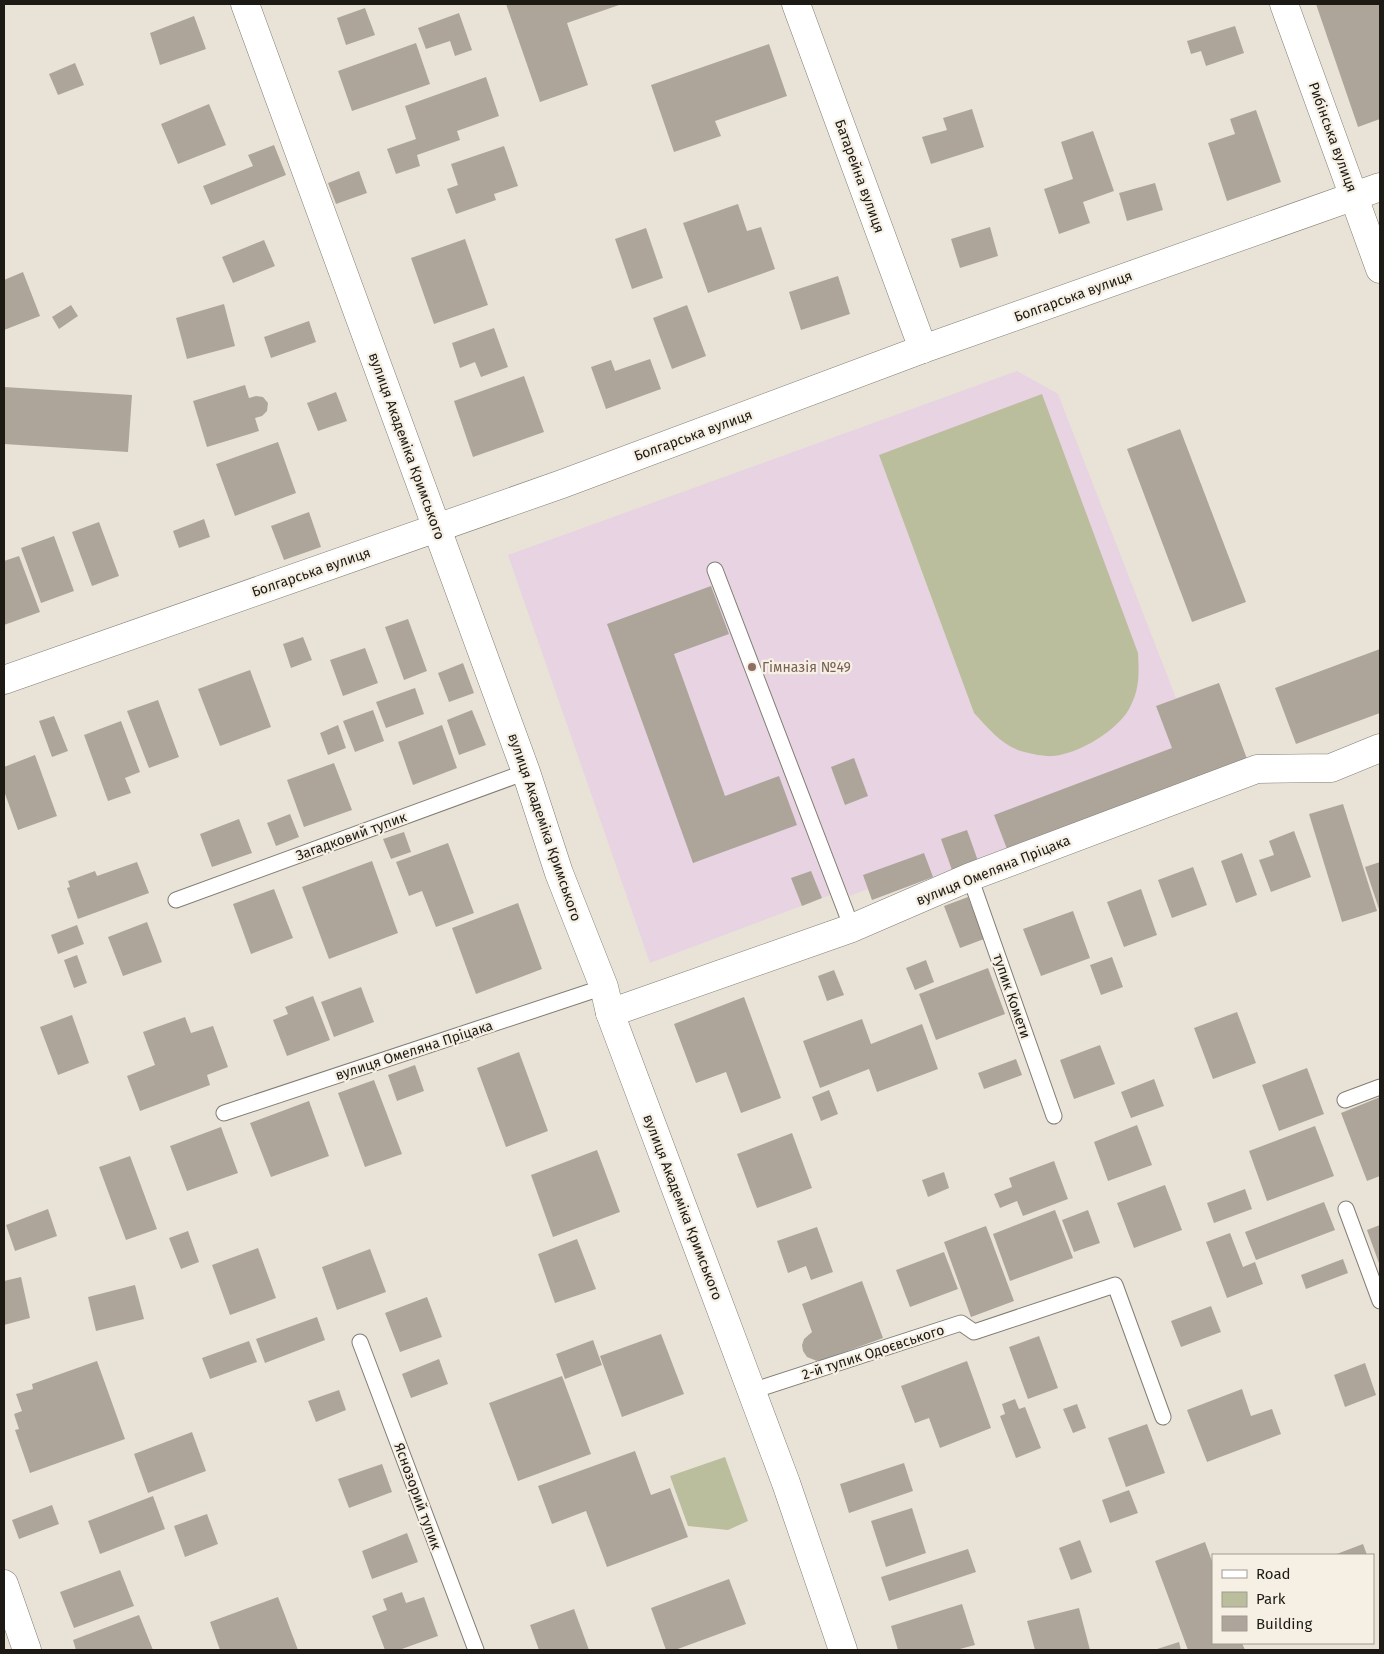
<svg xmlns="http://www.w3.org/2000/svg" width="1384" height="1654" font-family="'Fira Sans',sans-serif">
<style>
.education{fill:#e7d3e1;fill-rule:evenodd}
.green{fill:#bbbe9d}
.building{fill:#ada59a}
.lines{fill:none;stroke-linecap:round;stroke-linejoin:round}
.lane-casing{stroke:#827d72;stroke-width:17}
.street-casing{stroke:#827d72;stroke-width:29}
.lane{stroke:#fff;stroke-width:15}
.street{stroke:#fff;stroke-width:28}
.education-dot{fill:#8d6e63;stroke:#f6f0e4;stroke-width:2}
.labels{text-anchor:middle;stroke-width:4.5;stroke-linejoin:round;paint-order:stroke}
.street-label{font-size:14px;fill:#1d1a16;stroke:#f6f0e4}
.education-label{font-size:14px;fill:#785e54;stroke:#f6f0e4;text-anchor:start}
</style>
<rect width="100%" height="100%" fill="#e9e3d7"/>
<path class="education" d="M1017,371L1058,394L1176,698L1219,683L1247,759L872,900L868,889L850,896L846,889L650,963L508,555ZM879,455L994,735L974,713Z"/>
<g class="green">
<path d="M1042,394L1138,653C1139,674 1140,689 1129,709C1117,731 1078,754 1053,756C1046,757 1025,753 1018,750C1000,743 987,727 974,713L879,455Z"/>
<polygon points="725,1457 748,1521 728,1530 688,1526 670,1476"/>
</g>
<g class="building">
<polygon points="506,4 622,4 567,23 588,85 540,102"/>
<polygon points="1316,4 1380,4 1380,119 1358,127"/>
<polygon points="365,8 375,35 346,45 337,18"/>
<polygon points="459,13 472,50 455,56 450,41 426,49 418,28"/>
<polygon points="194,16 206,49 160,65 150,33"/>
<polygon points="1235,26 1244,53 1206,66 1201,51 1191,54 1187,41"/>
<polygon points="416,43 430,84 352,111 338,71"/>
<polygon points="769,44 787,96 715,121 721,136 674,152 651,85"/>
<polygon points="75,63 84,85 58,95 49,74"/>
<polygon points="486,77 499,116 457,131 460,140 417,155 420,166 396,174 387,149 416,139 405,106"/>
<polygon points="209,104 226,145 178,164 161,124"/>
<polygon points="972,109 984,147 931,164 922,137 947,130 943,118"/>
<polygon points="1256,110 1281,182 1227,201 1208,143 1235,134 1230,119"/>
<polygon points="1093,131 1114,191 1083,202 1090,223 1059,234 1044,189 1073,179 1061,142"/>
<polygon points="274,145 286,175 211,205 203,186 253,166 248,155"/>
<polygon points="504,146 518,186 494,194 496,200 456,214 447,189 458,185 451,164"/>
<polygon points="359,171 367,193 336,204 328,183"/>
<polygon points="1155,183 1163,210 1127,221 1119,193"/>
<polygon points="738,204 747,231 761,227 775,269 708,293 683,223"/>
<polygon points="990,227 998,256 960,268 951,239"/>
<polygon points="646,228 663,278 632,289 615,239"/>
<polygon points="465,239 488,305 434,324 411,258"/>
<polygon points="264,240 275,266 233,283 222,257"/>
<polygon points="23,272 40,316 4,330 4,280"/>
<polygon points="838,276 850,314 801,330 789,292"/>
<polygon points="224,304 235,346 187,359 176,318"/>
<polygon points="71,305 78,316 59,329 52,317"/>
<polygon points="687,305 706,356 672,369 653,318"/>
<polygon points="309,321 316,342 271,358 264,337"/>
<polygon points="494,328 508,367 481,377 475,362 460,368 452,343"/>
<polygon points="650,359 661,389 606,409 591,367 611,360 615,371"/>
<polygon points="524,376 544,432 473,457 454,401"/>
<polygon points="245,385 249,398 256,396 263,397 268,403 267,411 262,416 255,418 259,431 207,447 193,401"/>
<polygon points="4,387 132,395 128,452 4,444"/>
<polygon points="336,392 347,421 318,431 307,403"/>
<polygon points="1180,429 1246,602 1192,622 1127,449"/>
<polygon points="278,442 296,493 235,516 216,464"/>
<polygon points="309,512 321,547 284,560 271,526"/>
<polygon points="204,519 210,537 179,548 173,531"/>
<polygon points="99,522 119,576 92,586 72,532"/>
<polygon points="54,536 74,591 41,603 21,548"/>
<polygon points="19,556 40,612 4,625 4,561"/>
<polygon points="711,586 729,634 674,654 725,796 779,776 797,825 693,863 607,624"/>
<polygon points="408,619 427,671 404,680 385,627"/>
<polygon points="303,637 312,660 291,668 283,644"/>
<polygon points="365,648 378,683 343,696 330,660"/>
<polygon points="1380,649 1380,713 1296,744 1275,688"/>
<polygon points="463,663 474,693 449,702 438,673"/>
<polygon points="250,670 271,727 220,746 198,689"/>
<polygon points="1219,683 1247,759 1007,849 994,815 1172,748 1156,706"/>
<polygon points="415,688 424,714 386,728 376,702"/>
<polygon points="158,700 179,757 149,768 127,711"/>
<polygon points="373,710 384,741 355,752 343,721"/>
<polygon points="472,710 486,745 459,755 447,720"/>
<polygon points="54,716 68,751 52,757 39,721"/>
<polygon points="121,721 140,772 125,778 131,793 108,801 84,735"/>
<polygon points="338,725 346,748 328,755 320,733"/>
<polygon points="442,725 457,768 413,785 398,742"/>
<polygon points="35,755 57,816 18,830 4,791 4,767"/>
<polygon points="854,758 868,796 845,805 831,767"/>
<polygon points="334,763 352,810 304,827 287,780"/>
<polygon points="1343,804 1377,911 1342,922 1309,814"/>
<polygon points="290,814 299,837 276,846 267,823"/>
<polygon points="239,819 252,853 212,867 200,834"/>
<polygon points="967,830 978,861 952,870 941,839"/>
<polygon points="1294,831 1311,877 1271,892 1259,860 1274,855 1269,841"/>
<polygon points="404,832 411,852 391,859 383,839"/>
<polygon points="448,843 474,913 436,927 422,891 409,896 396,862"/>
<polygon points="924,853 933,877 872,900 863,875"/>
<polygon points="1242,853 1257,895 1236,903 1221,861"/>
<polygon points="372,861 398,933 329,959 302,887"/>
<polygon points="137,862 149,893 78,919 67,888 70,887 68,881 95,871 97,876"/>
<polygon points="1380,862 1380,912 1365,867"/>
<polygon points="1193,867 1207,905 1172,918 1158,880"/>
<polygon points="811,871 822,898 802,906 791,878"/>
<polygon points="274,889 293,938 251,954 233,904"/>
<polygon points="1141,889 1157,935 1124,947 1107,902"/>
<polygon points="968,897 984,939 960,948 944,906"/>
<polygon points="518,903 542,969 476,994 452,928"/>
<polygon points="1073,911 1090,958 1041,976 1023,929"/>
<polygon points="147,922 162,962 123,976 108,937"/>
<polygon points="77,925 84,944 58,954 51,935"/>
<polygon points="77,955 87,983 74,988 64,960"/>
<polygon points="1112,957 1123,987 1101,995 1090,965"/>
<polygon points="926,960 934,982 915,990 906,968"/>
<polygon points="988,968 1005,1014 936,1040 919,994"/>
<polygon points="834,970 844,995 827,1001 818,976"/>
<polygon points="361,987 374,1022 334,1037 321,1002"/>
<polygon points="313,996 330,1040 287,1056 273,1020 288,1014 285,1007"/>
<polygon points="744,997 781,1098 741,1113 726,1072 696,1083 674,1024"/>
<polygon points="1237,1012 1256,1063 1213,1079 1194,1028"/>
<polygon points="72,1015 89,1063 58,1075 40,1027"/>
<polygon points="185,1017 191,1033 213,1026 228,1067 207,1075 210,1085 140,1111 127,1076 155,1065 143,1032"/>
<polygon points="862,1019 871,1044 922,1024 938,1069 877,1092 869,1069 820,1088 803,1041"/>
<polygon points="1100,1045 1115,1084 1074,1099 1060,1060"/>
<polygon points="519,1052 548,1131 506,1147 477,1068"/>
<polygon points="1016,1059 1022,1075 984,1089 978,1073"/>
<polygon points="415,1065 424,1091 397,1101 388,1075"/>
<polygon points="1307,1068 1324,1114 1279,1131 1262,1085"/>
<polygon points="1154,1079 1164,1106 1131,1118 1121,1092"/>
<polygon points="374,1080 402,1154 365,1167 338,1093"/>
<polygon points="829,1090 838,1114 821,1121 812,1097"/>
<polygon points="1380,1097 1380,1176 1367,1181 1341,1113"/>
<polygon points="309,1101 329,1156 271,1177 250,1123"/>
<polygon points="1137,1125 1152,1165 1108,1181 1094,1142"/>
<polygon points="1315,1126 1334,1176 1267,1201 1249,1151"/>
<polygon points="221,1127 238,1173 187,1191 170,1146"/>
<polygon points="792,1133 812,1188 757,1208 737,1154"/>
<polygon points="597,1150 620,1212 553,1237 531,1175"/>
<polygon points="130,1156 157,1229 126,1240 99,1167"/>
<polygon points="1054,1161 1068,1199 1023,1216 1017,1201 1000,1208 994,1194 1012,1187 1009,1178"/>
<polygon points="944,1172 949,1188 928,1197 922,1180"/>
<polygon points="1165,1185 1182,1230 1134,1248 1117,1203"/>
<polygon points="1245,1189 1252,1209 1214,1223 1207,1203"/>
<polygon points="1324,1202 1335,1230 1256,1260 1245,1232"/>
<polygon points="48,1209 57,1236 15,1251 6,1225"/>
<polygon points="1055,1210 1073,1258 1010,1281 993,1234"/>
<polygon points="1088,1210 1100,1243 1074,1252 1062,1220"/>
<polygon points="1380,1225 1380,1266 1367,1230"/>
<polygon points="986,1226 1014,1301 971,1317 944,1242"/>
<polygon points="817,1227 833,1272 811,1280 806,1266 788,1273 777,1241"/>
<polygon points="188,1231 199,1262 181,1269 169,1238"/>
<polygon points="1230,1233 1243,1267 1255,1262 1263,1284 1227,1298 1206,1242"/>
<polygon points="577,1239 596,1289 555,1303 538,1254"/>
<polygon points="258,1248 276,1298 230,1315 212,1265"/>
<polygon points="370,1249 386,1292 337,1310 322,1267"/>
<polygon points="944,1252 958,1289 910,1307 896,1270"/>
<polygon points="1343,1259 1348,1273 1306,1289 1301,1275"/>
<polygon points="21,1277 30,1318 4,1325 4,1281"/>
<polygon points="862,1281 883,1338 823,1360 817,1361 807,1357 803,1351 802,1345 804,1339 812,1332 802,1304"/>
<polygon points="135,1285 144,1319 96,1331 88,1297"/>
<polygon points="427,1297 442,1337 400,1352 385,1313"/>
<polygon points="1211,1306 1221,1332 1181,1347 1171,1321"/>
<polygon points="317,1317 325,1340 265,1363 256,1339"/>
<polygon points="661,1334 684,1394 622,1417 600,1356"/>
<polygon points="1039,1336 1058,1388 1028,1399 1009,1347"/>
<polygon points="593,1340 602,1365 565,1379 556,1354"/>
<polygon points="249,1341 257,1362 210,1379 202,1358"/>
<polygon points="439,1359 448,1384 411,1398 402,1374"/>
<polygon points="97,1361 125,1439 30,1473 15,1430 19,1429 14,1414 22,1411 16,1394 33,1389 32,1384"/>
<polygon points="967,1361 991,1428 940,1448 929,1418 915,1423 901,1386"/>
<polygon points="1365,1363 1376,1395 1345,1407 1334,1375"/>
<polygon points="562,1376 591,1454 518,1481 489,1403"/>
<polygon points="1242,1389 1251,1416 1272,1409 1281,1434 1207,1462 1187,1410"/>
<polygon points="339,1390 346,1410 316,1422 308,1401"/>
<polygon points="1015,1399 1019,1409 1025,1407 1041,1448 1016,1458 1000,1416 1005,1414 1002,1404"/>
<polygon points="1077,1404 1086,1428 1073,1433 1063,1409"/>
<polygon points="1147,1424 1165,1473 1126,1487 1108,1438"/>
<polygon points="192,1432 206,1471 148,1493 134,1454"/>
<polygon points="635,1451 651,1495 670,1488 688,1537 607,1567 586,1511 552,1524 538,1486"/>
<polygon points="904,1463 913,1491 849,1513 840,1484"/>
<polygon points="382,1464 392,1492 349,1508 338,1479"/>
<polygon points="1129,1490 1138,1513 1110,1523 1102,1500"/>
<polygon points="153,1496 165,1529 100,1554 88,1521"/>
<polygon points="52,1505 59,1524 19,1539 12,1520"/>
<polygon points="912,1508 926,1553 886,1567 871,1521"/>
<polygon points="207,1514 218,1544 185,1557 174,1526"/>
<polygon points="407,1533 418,1562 372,1579 362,1551"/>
<polygon points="1080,1540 1092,1572 1071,1580 1059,1548"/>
<polygon points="1205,1542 1213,1564 1213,1643 1242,1643 1245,1650 1188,1650 1155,1561"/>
<polygon points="1363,1544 1367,1555 1334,1555"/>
<polygon points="968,1549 976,1572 889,1601 881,1577"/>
<polygon points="120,1570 134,1606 74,1628 60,1592"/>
<polygon points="729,1579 746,1624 675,1650 666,1650 651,1608"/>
<polygon points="402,1592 406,1603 424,1597 438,1636 399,1650 385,1650 372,1616 387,1610 383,1599"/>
<polygon points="278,1597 298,1650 220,1650 210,1622"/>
<polygon points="962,1604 975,1645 956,1650 898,1650 891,1626"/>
<polygon points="1079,1608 1090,1650 1035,1650 1027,1621"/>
<polygon points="574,1609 589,1650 539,1650 530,1625"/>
<polygon points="139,1615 153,1650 76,1650 73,1640"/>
<polygon points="1179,1642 1181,1650 1154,1650"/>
</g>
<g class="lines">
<g class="lane-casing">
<g id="lane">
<polyline points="715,570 852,928"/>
<polyline points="970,877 1054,1116"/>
<polyline points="176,900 526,772"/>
<polyline points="1345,1100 1380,1087"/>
<polyline points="224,1113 604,987"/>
<polyline points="1346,1209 1380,1301"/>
<polyline points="360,1342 476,1650"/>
<polyline points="752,1391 961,1323 974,1332 1115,1285 1163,1417"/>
</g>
</g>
<g class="street-casing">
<g id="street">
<polyline points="245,4 526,772 559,873 604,987 610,1013 786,1483 843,1650"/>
<polyline points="796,4 923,349"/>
<polyline points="1284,4 1380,269"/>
<polyline points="4,680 562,484 923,349 1380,187"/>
<polyline points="610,1013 852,928 970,877 1257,769 1331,768 1380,748"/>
<polyline points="4,1584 27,1650"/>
</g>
</g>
<use href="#lane" class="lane"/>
<use href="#street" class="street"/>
</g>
<circle class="education-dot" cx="752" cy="667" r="5"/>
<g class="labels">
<g class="street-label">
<text transform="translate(1333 137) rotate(70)" y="5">Рибінська вулиця</text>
<text transform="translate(860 176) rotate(70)" y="5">Батарейна вулиця</text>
<text transform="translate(1073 296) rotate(-20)" y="5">Болгарська вулиця</text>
<text transform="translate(693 435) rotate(-20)" y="5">Болгарська вулиця</text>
<text transform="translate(407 446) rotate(70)" y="5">вулиця Академіка Кримського</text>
<text transform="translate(311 572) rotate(-19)" y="5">Болгарська вулиця</text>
<text transform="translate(545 827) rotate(71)" y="5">вулиця Академіка Кримського</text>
<text transform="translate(351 836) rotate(-20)" y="5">Загадковий тупик</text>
<text transform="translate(993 870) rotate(-22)" y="5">вулиця Омеляна Пріцака</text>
<text transform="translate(1012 996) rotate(71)" y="5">тупик Комети</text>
<text transform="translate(414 1050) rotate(-18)" y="5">вулиця Омеляна Пріцака</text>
<text transform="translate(683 1207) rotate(69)" y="5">вулиця Академіка Кримського</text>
<text transform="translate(873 1352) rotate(-18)" y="5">2-й тупик Одоєвського</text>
<text transform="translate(418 1496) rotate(70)" y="5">Яснозорий тупик</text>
</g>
<g class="education-label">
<text x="762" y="672">Гімназія №49</text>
</g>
</g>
<rect width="1384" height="1654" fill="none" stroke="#1d1a16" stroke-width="10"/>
<rect x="1212" y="1554" width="162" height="90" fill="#f6f0e4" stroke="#9f9a92"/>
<rect x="1222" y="1570" width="25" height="8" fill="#ffffff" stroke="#9f9a92"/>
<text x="1256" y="1579" font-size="15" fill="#1d1a16">Road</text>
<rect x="1222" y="1592" width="25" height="15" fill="#bbbe9d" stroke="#9f9a92"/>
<text x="1256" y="1604" font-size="15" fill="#1d1a16">Park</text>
<rect x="1222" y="1616" width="25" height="15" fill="#ada59a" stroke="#9f9a92"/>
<text x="1256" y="1629" font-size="15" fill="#1d1a16">Building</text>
</svg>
